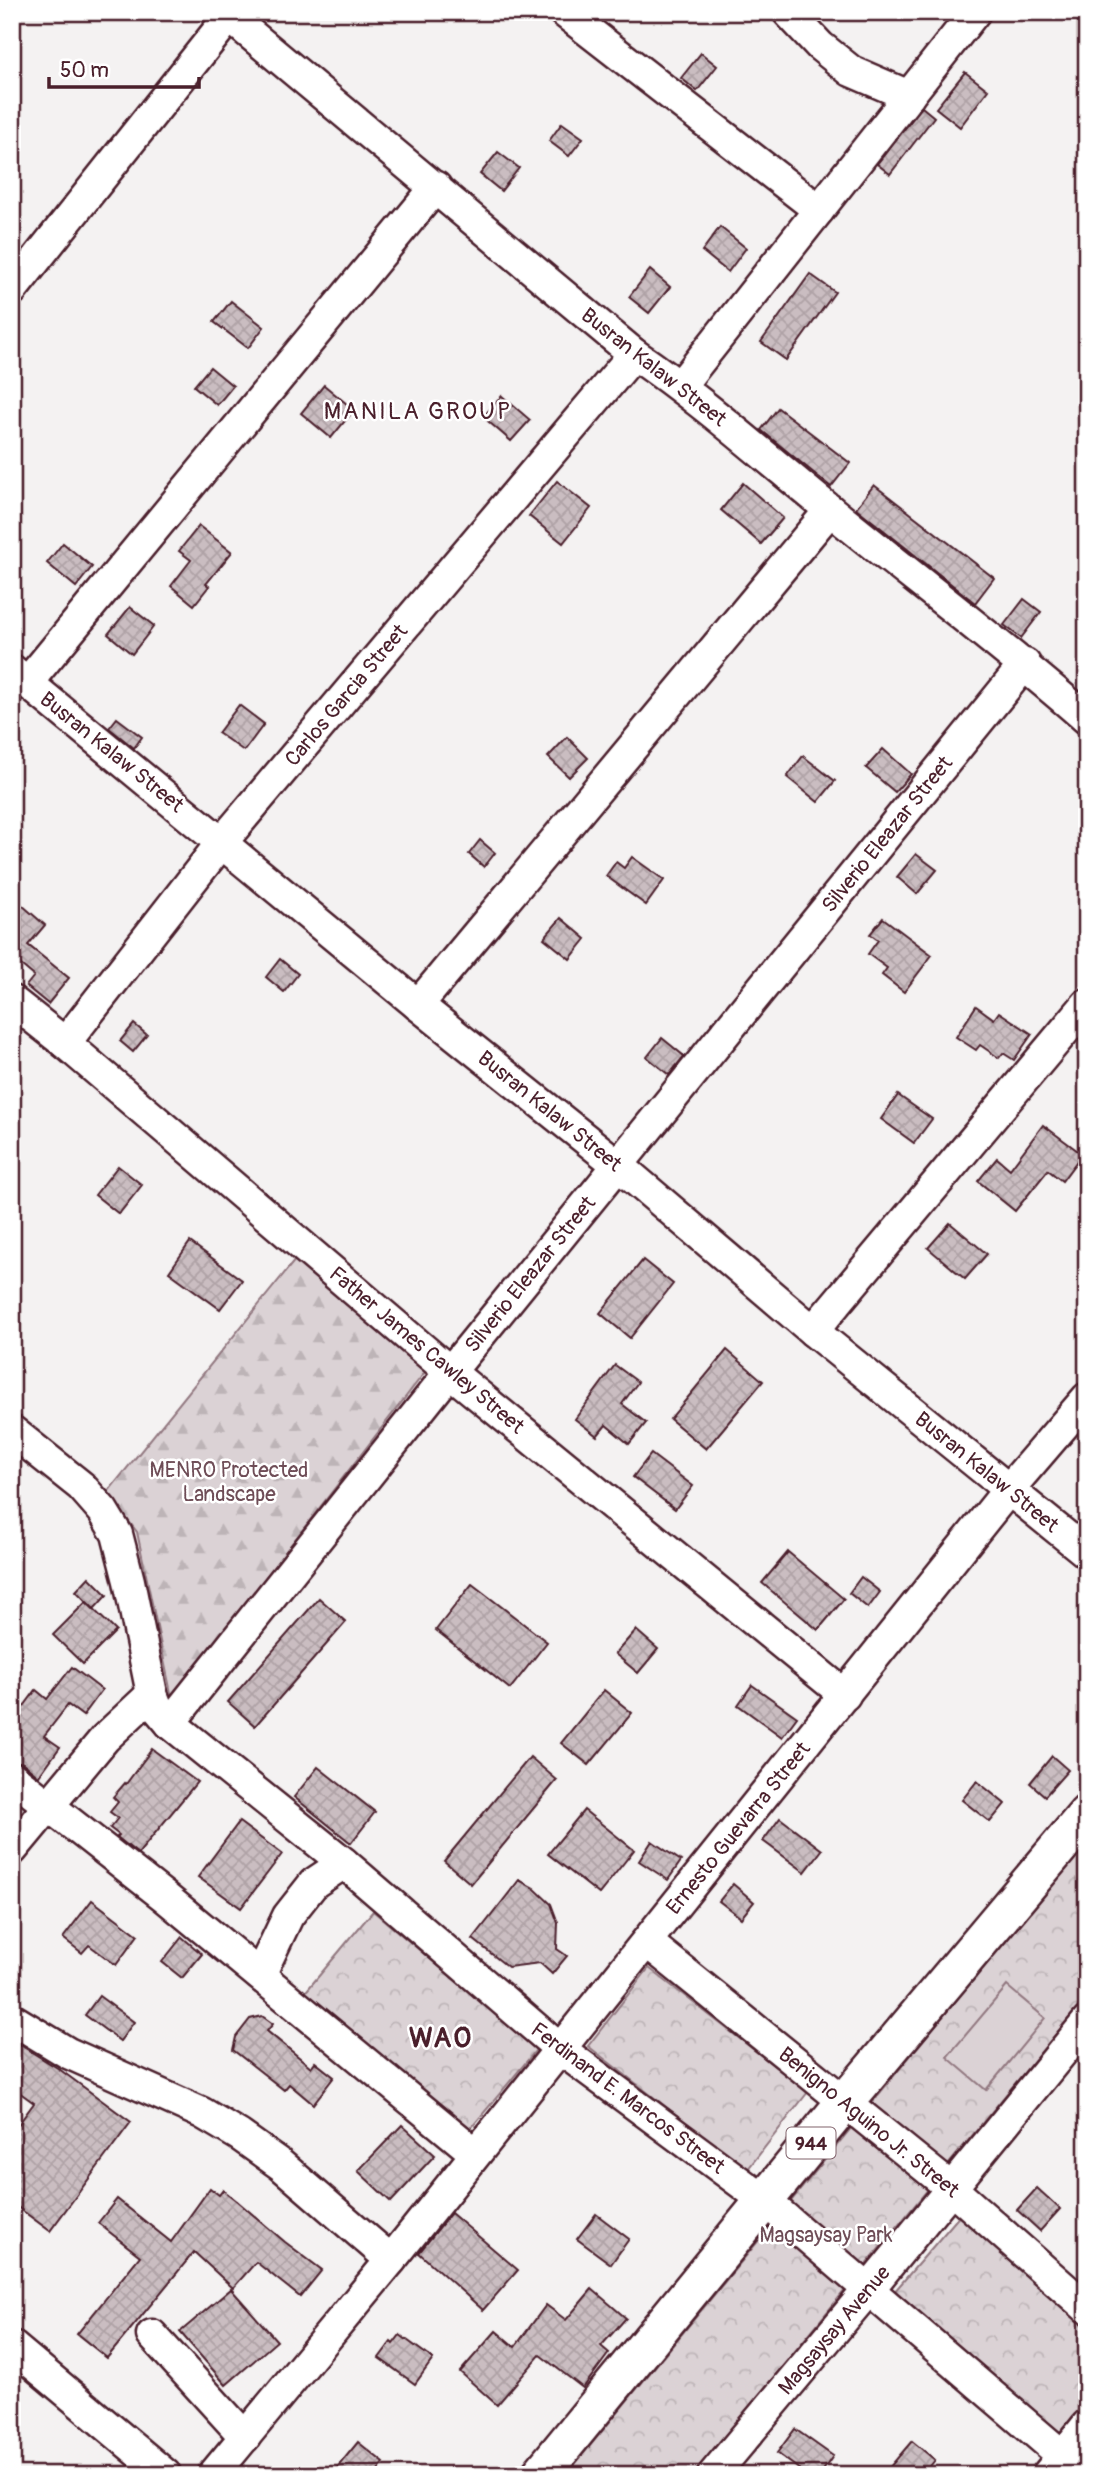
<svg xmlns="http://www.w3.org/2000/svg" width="1099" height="2487" font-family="Pangolin,sans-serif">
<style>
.forest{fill:url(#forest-firs);stroke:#927880;stroke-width:2}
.park{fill:url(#park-crowns);stroke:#927880;stroke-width:2}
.garden{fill:#dbd2d5;stroke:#927880;stroke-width:2}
.building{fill:url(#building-cross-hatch);stroke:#4a1f2b;stroke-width:2}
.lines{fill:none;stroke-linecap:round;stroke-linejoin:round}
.minor-casing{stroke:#4a1f2b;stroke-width:35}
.major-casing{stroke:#4a1f2b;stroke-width:42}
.minor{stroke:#fff;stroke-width:30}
.major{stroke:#fff;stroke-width:37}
.labels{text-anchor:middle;stroke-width:5;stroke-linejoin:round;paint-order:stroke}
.shield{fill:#fff;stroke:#80626b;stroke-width:2}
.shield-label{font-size:19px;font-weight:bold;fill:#4a1f2b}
.street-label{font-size:21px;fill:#4a1f2b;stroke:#fff}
.park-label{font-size:21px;fill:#6e4c56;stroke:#fff}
.quarter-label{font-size:24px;letter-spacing:2px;fill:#4a1f2b;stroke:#fff}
.district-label{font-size:28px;font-weight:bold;letter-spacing:2px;fill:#4a1f2b;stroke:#fff}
</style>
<defs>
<pattern id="forest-firs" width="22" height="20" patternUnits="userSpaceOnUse" patternTransform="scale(1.75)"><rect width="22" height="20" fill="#dbd2d5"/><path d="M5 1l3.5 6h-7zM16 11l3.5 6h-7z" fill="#bdb4b7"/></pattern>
<pattern id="park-crowns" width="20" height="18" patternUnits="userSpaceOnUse" patternTransform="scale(1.75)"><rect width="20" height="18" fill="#dbd2d5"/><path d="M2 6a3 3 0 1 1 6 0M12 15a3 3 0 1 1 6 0" fill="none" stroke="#bdb4b7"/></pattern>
<pattern id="building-cross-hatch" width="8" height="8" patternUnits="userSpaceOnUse" patternTransform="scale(1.75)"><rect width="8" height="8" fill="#cabdc1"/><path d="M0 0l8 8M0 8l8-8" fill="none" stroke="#afa2a6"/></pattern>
</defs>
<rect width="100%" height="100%" fill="#f4f2f2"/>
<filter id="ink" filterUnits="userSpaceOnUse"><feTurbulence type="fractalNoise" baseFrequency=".0143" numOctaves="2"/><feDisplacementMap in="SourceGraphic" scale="14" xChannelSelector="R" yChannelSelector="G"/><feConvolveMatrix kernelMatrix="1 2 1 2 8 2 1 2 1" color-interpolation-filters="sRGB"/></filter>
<g filter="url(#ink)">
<polygon class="forest" points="295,1260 425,1372 172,1698 137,1532 107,1493"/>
<g class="park">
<polygon points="1087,1841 1087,1996 693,2475 566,2475"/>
<polygon points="373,1911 537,2049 467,2133 303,1995"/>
<polygon points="649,1968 808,2092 747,2170 588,2046"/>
<polygon points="961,2214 1087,2323 1087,2409 1062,2437 894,2292"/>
</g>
<polygon class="garden" points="1007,1986 1045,2018 986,2090 947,2057"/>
<g class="building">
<polygon points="701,53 717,66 697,91 681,78"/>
<polygon points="965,72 988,90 960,127 936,108"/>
<polygon points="922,107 934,117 890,174 877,164"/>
<polygon points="562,123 583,138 569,156 549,141"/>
<polygon points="498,152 519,168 501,191 480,174"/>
<polygon points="720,227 746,248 728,272 702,251"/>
<polygon points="650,270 670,287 649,313 629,297"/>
<polygon points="810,274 835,292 786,360 761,342"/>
<polygon points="231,301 264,327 248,348 214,322"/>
<polygon points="210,367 233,386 217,405 194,386"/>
<polygon points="324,385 354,410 331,438 301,413"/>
<polygon points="502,396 530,420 511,441 483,417"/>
<polygon points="778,408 850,463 831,487 761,430"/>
<polygon points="557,481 591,508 563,543 529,516"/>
<polygon points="743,483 783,518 761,544 721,510"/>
<polygon points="874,485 994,578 975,603 856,508"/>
<polygon points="199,526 232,552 206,584 209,586 194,605 171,586 191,560 179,551"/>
<polygon points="63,543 92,567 76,587 47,563"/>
<polygon points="1024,599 1041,612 1021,638 1004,625"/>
<polygon points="130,607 154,626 132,654 108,634"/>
<polygon points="239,705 264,724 244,751 218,733"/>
<polygon points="117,718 142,737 134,748 109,728"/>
<polygon points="567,737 588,758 569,777 548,757"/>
<polygon points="883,749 911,774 895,792 866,768"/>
<polygon points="803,756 835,781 818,802 787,777"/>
<polygon points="480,840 495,853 484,867 469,854"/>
<polygon points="916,854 937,870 917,894 897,877"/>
<polygon points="632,857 664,880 646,905 606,876 616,862 624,868"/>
<polygon points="22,905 45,925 28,945 69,978 48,1004 26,986 34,976 15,960 12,963 12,916"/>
<polygon points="561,918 586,939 570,959 544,938"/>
<polygon points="883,918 932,955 904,992 882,975 887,968 868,954 878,940 870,934"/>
<polygon points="280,959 298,974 284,992 266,977"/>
<polygon points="976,1006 994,1019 999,1012 1032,1034 1014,1060 1003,1053 999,1058 980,1045 976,1050 956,1037"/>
<polygon points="134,1024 147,1035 133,1052 120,1041"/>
<polygon points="662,1038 684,1056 669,1075 647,1057"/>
<polygon points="898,1095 932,1119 914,1143 881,1119"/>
<polygon points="1043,1125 1082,1154 1062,1181 1048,1170 1015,1211 978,1181 997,1158 1010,1169"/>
<polygon points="118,1166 142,1185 119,1214 95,1195"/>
<polygon points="950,1223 987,1254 965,1279 928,1248"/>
<polygon points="190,1242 242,1280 220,1309 169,1272"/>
<polygon points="643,1260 673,1284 630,1338 600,1313"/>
<polygon points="727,1350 763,1381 706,1449 670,1419"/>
<polygon points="615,1365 638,1382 622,1404 646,1423 629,1444 606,1425 597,1436 575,1419"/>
<polygon points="651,1454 693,1486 675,1509 633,1477"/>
<polygon points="788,1552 844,1599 818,1630 762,1583"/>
<polygon points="89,1577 107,1595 94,1609 76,1591"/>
<polygon points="861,1577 880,1592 868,1608 849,1593"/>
<polygon points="472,1584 547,1642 510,1689 436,1630"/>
<polygon points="319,1598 346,1622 255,1726 228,1702"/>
<polygon points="86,1602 116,1631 83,1664 53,1635"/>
<polygon points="636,1630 658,1649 638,1673 615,1654"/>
<polygon points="72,1667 102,1690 83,1716 68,1705 44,1736 60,1747 39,1776 23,1763 12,1760 12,1729 22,1715 19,1713 36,1690 47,1699"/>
<polygon points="752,1685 797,1717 782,1737 738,1705"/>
<polygon points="604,1690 632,1713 589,1765 561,1743"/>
<polygon points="152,1749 197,1782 138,1854 117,1837 119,1835 110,1828 118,1818 110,1812 118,1802 113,1797 125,1783 126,1784"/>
<polygon points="1052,1756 1068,1770 1045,1796 1030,1783"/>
<polygon points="530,1757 557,1780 471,1884 444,1861"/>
<polygon points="318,1767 375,1812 351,1843 294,1797"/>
<polygon points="977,1781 1005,1804 990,1822 962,1800"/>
<polygon points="584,1810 634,1850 599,1894 548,1854"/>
<polygon points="780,1818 822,1850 805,1872 763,1841"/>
<polygon points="239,1822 282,1854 241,1908 198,1877"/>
<polygon points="652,1841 681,1861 668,1880 639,1861"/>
<polygon points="519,1880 534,1888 551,1904 558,1923 557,1949 567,1956 552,1974 540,1963 508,1967 473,1939"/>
<polygon points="733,1884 754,1902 741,1918 719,1901"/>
<polygon points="92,1900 138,1935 116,1965 89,1945 82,1953 63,1938"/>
<polygon points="182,1937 202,1954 182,1978 162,1962"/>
<polygon points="99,1996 134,2022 120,2041 85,2015"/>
<polygon points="262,2016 273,2024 267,2031 311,2067 315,2062 334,2077 313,2104 289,2084 284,2090 233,2050 236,2037 250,2019"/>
<polygon points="12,2040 59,2069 131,2122 50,2231 12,2203 12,2133 34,2103 12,2087"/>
<polygon points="402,2125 435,2155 391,2202 358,2171"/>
<polygon points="210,2188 219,2195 223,2190 237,2201 285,2242 322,2270 300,2297 256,2262 233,2288 194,2252 107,2358 77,2334 140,2256 98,2223 117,2199 171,2242"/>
<polygon points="1037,2188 1060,2209 1040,2231 1017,2210"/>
<polygon points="451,2213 518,2270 483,2310 419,2253"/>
<polygon points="596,2214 629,2239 611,2264 577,2239"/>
<polygon points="231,2289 277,2341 226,2385 180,2332"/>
<polygon points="592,2289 626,2318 601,2346 609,2353 583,2388 540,2355 497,2405 460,2372 496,2331 515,2347 546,2305 566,2320"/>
<polygon points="400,2335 433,2359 415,2384 379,2358 391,2342 393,2344"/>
<polygon points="795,2429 833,2456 820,2475 807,2475 777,2453"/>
<polygon points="912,2441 935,2460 923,2475 883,2475"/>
<polygon points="358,2442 384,2463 375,2475 331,2475"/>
</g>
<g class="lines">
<g class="minor-casing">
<g id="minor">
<path d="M224,12L634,354C703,401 765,457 830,510C916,580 1004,646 1087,719"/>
<polyline points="564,12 819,210"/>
<polyline points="788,12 820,46 851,71 909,96"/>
<polyline points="12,290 229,17"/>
<polyline points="680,386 975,12"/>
<polyline points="12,670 418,1005 618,1165 813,1331 1087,1553"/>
<polyline points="27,683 436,187"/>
<polyline points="12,1001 65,1043 450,1372 845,1695"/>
<polyline points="418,1005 830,510"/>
<polyline points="65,1043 222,842 634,354"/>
<polyline points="813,1331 1087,1004"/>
<polyline points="12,1431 81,1486 103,1511 117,1534 129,1581 152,1694 158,1709 170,1723 344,1863 560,2049 764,2200 1085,2475"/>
<polyline points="170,1723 450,1372 1025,664"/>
<polyline points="12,1777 165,1897 475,2153"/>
<polyline points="12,1850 105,1738 152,1694"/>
<polyline points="647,1942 950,2187 1087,2308"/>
<polyline points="260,1975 288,1916 314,1883 344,1863"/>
<polyline points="12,2019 68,2053 202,2113 239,2135 281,2165 391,2260"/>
<polyline points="152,2335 245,2437"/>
<polyline points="12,2346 166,2475"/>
<polyline points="213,2475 391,2260 1009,1489 1087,1398"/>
<polyline points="713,2475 869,2289 1087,2022"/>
<polyline points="1047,2475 1087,2425"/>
</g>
</g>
<g class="major-casing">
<polyline id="major" points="540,2475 845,2102 1087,1814"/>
</g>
<use href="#minor" class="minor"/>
<use href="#major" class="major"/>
</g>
</g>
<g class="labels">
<rect class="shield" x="786.5" y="2127.5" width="49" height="31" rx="5"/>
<g class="shield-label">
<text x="811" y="2150">944</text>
</g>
<g class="street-label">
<text transform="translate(654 367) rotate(38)" y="7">Busran Kalaw Street</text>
<text transform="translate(346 695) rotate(-50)" y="7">Carlos Garcia Street</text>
<text transform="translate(112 752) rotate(39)" y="7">Busran Kalaw Street</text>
<text transform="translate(887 834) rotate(-51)" y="7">Silverio Eleazar Street</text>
<text transform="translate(550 1111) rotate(39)" y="7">Busran Kalaw Street</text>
<text transform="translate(530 1274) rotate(-51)" y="7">Silverio Eleazar Street</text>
<text transform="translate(427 1350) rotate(40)" y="7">Father James Cawley Street</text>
<text transform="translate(987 1472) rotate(39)" y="7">Busran Kalaw Street</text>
<text transform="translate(738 1828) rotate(-51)" y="7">Ernesto Guevarra Street</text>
<text transform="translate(628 2098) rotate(37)" y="7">Ferdinand E. Marcos Street</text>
<text transform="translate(869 2122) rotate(39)" y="7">Benigno Aguino Jr. Street</text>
<text transform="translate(834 2330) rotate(-50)" y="7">Magsaysay Avenue</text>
</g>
<g class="park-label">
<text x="229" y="1477">MENRO Protected<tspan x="229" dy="24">Landscape</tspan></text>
<text x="826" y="2242">Magsaysay Park</text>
</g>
<g class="quarter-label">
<text x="418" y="419">MANILA GROUP</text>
</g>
<g class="district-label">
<text x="441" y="2047">WAO</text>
</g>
</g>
<rect width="1099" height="2487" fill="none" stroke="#fff" stroke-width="42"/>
<rect x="21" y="21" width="1057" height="2445" fill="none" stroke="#4a1f2b" stroke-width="2.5" filter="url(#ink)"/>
<path d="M49 77v10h150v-10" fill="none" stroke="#4a1f2b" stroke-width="3.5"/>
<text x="60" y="77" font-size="21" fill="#4a1f2b" stroke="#ffffff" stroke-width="5" paint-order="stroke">50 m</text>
</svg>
